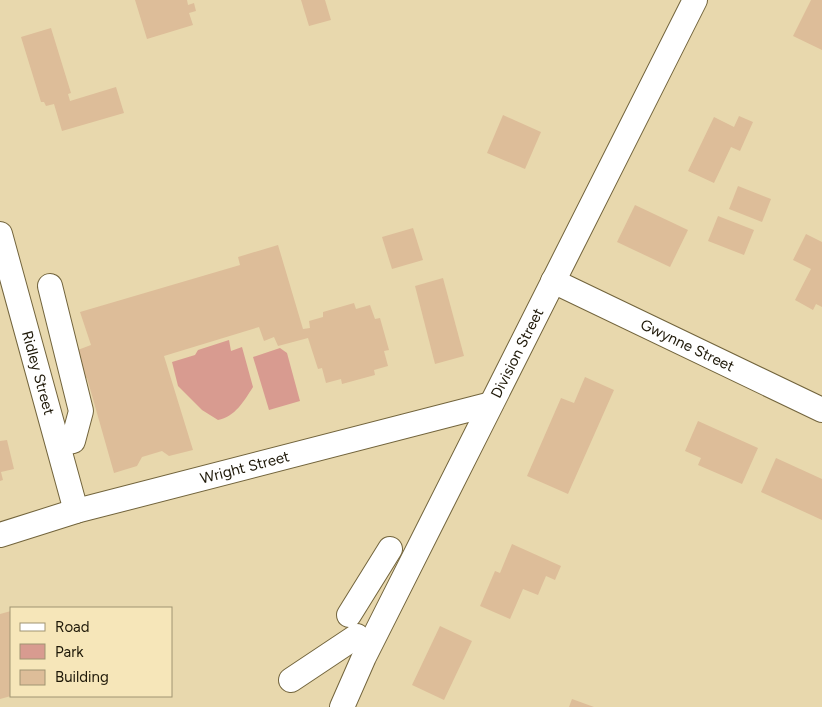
<svg xmlns="http://www.w3.org/2000/svg" width="822" height="707" font-family="Figtree,sans-serif">
<style>
.green{fill:#d89b90}
.building{fill:#ddbd99}
.lines{fill:none;stroke-linecap:round;stroke-linejoin:round}
.minor-casing{stroke:#72643c;stroke-width:26}
.minor{stroke:#fff;stroke-width:24}
.labels{text-anchor:middle;stroke-width:5;stroke-linejoin:round;paint-order:stroke}
.street-label{font-size:15px;fill:#1e1808;stroke:#f6e6b9}
</style>
<rect width="100%" height="100%" fill="#e8d8ad"/>
<g class="green">
<path d="M229,340L231,351L242,347L253,387C244,401 235,417 218,420L202,410L178,386L172,362L195,355L198,350Z"/>
<polygon points="280,348 287,353 300,401 269,410 253,357"/>
</g>
<g class="building">
<polygon points="135,0 187,0 188,5 194,3 196,11 189,13 193,25 147,39"/>
<polygon points="301,0 325,0 331,20 309,26"/>
<polygon points="811,0 822,0 822,50 793,36"/>
<polygon points="51,28 71,93 68,94 70,101 116,87 124,113 62,131 54,104 46,106 44,102 41,102 21,37"/>
<polygon points="503,115 541,132 525,169 487,153"/>
<polygon points="739,116 753,122 740,151 731,147 714,183 688,171 714,117 734,127"/>
<polygon points="738,186 771,199 762,222 729,209"/>
<polygon points="635,205 688,230 670,267 617,242"/>
<polygon points="718,216 754,230 744,255 708,241"/>
<polygon points="413,228 423,260 392,269 382,237"/>
<polygon points="806,234 822,242 822,307 816,304 813,310 795,300 811,269 793,260"/>
<polygon points="278,245 303,329 310,328 309,321 323,317 323,312 354,303 356,309 370,305 375,319 380,318 389,350 384,351 388,366 374,370 375,375 342,384 341,379 326,383 322,368 318,369 308,338 278,346 274,337 264,341 259,327 164,356 193,450 169,456 162,451 142,457 137,466 114,473 87,378 75,381 67,354 91,345 80,312 240,265 238,257"/>
<polygon points="443,278 464,356 435,364 415,286"/>
<polygon points="585,377 614,390 568,494 527,476 561,398 574,403"/>
<polygon points="698,421 758,448 742,484 698,465 701,458 685,451"/>
<polygon points="7,440 14,469 1,472 3,480 0,481 0,441"/>
<polygon points="776,458 822,479 822,520 761,492"/>
<polygon points="512,544 561,566 555,580 546,576 538,595 523,589 510,619 480,606 495,571 500,573"/>
<polygon points="11,611 11,696 0,699 0,614"/>
<polygon points="440,626 472,641 444,700 412,685"/>
<polygon points="572,699 594,707 569,707"/>
</g>
<g class="lines">
<g class="minor-casing">
<g id="minor">
<path id="s1" d="M0,234L76,511"/>
<path id="s2" d="M553,281L822,410"/>
<polyline points="50,286 81,411 73,441 59,444"/>
<path id="s3" d="M0,535L76,511L491,404"/>
<polyline points="349,615 390,549"/>
<polyline points="291,680 357,636"/>
<path id="s4" d="M342,707L364,657L695,0"/>
</g>
</g>
<use href="#minor" class="minor"/>
</g>
<g class="labels">
<g class="street-label">
<text dy="5" stroke="none"><textPath href="#s2" startOffset="149">Gwynne Street</textPath></text>
<text dy="5" stroke="none"><textPath href="#s4" startOffset="395">Division Street</textPath></text>
<text dy="5" stroke="none"><textPath href="#s1" startOffset="144">Ridley Street</textPath></text>
<text dy="5" stroke="none"><textPath href="#s3" startOffset="254">Wright Street</textPath></text>
</g>
</g>
<rect x="10" y="607" width="162" height="90" fill="#f6e6b9" stroke="#a09472"/>
<rect x="20" y="623" width="25" height="8" fill="#ffffff" stroke="#a09472"/>
<text x="55" y="632" font-size="15" fill="#1e1808">Road</text>
<rect x="20" y="644" width="25" height="15" fill="#d89b90" stroke="#a09472"/>
<text x="55" y="657" font-size="15" fill="#1e1808">Park</text>
<rect x="20" y="670" width="25" height="15" fill="#ddbd99" stroke="#a09472"/>
<text x="55" y="682" font-size="15" fill="#1e1808">Building</text>
</svg>
